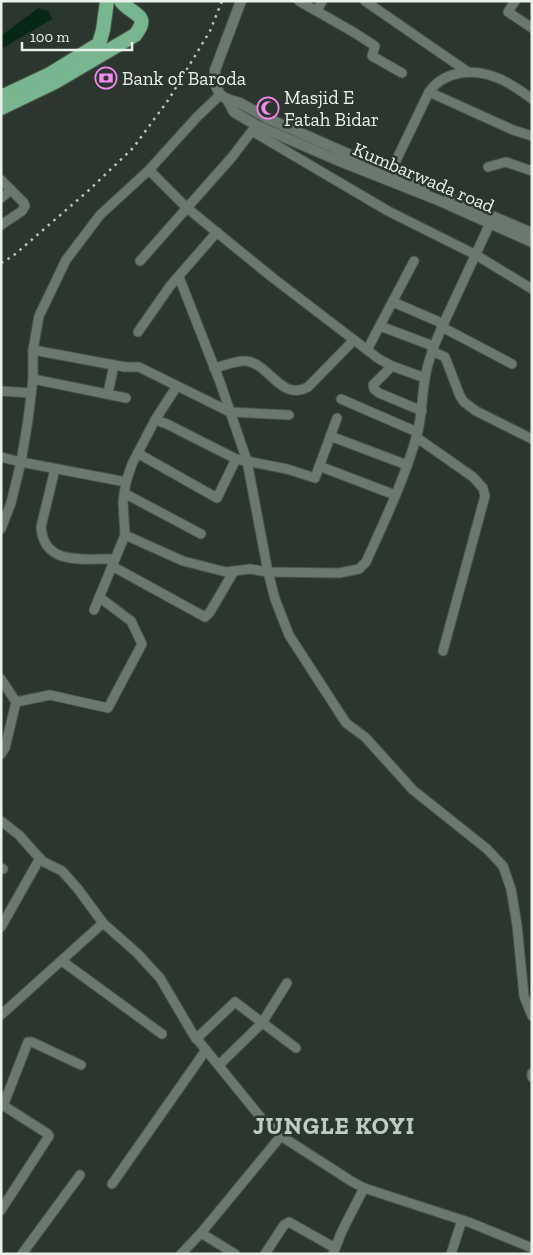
<svg xmlns="http://www.w3.org/2000/svg" width="533" height="1255" font-family="'Zilla Slab',serif">
<style>
.water{fill:#052714}
.lines{fill:none;stroke-linecap:round;stroke-linejoin:round}
.minor-casing{stroke:#4a544e;stroke-width:11}
.tertiary-casing{stroke:#4a544e;stroke-width:12}
.trunk-casing{stroke:#4a544e;stroke-width:16}
.minor{stroke:#6b786f;stroke-width:9}
.tertiary{stroke:#6b786f;stroke-width:10}
.trunk{stroke:#78b68f;stroke-width:14}
.rail{stroke:#bcc4bf;stroke-width:2.5;stroke-dasharray:2.5 5;stroke-linecap:butt}
.labels{text-anchor:middle;stroke-width:5;stroke-linejoin:round;paint-order:stroke}
.poi-label{font-size:19px;fill:#eaf1ec;stroke:#2a362e;text-anchor:start}
.street-label{font-size:19px;fill:#eaf1ec;stroke:#2a362e}
.district-label{font-size:24px;font-weight:bold;letter-spacing:1px;fill:#becdc3;stroke:#2a362e}
</style>
<rect width="100%" height="100%" fill="#2a362e"/>
<polygon class="water" points="38,8 49,11 52,19 1,49 1,36"/>
<g class="lines">
<g class="minor-casing">
<g id="minor">
<polyline points="299,1 355,33 375,46 372,56 402,73"/>
<polyline points="365,1 468,72"/>
<polyline points="515,1 508,12 532,28"/>
<polyline points="317,11 322,1"/>
<polyline points="429,92 513,130 532,136"/>
<polyline points="252,131 388,211 476,255 532,289"/>
<polyline points="488,167 506,162 532,171"/>
<polyline points="149,170 187,208 273,278 379,359 392,366 425,378"/>
<path d="M390,173L429,92C444,71 472,68 495,77C508,81 521,91 532,99"/>
<polyline points="1,180 24,203 25,206 22,211 1,225"/>
<polyline points="1,198 11,190"/>
<polyline points="493,217 442,327 512,364"/>
<polyline points="140,261 232,157 255,127"/>
<polyline points="179,277 220,382 247,461 268,572 275,599 289,635 346,723 365,737 413,790 487,849 503,866 511,889 517,925 524,996 532,1016"/>
<polyline points="393,302 444,324"/>
<polyline points="380,326 433,346"/>
<polyline points="138,332 170,286 217,232"/>
<polyline points="33,350 125,367 139,367 230,412 289,415"/>
<polyline points="367,350 414,261"/>
<polyline points="432,351 445,357 460,396 464,402 476,411 532,439"/>
<polyline points="392,366 373,385 374,389 379,393 422,411"/>
<path d="M214,368C224,366 236,360 246,361C269,363 281,402 308,387L354,340"/>
<polyline points="33,379 126,398"/>
<polyline points="1,391 31,393"/>
<polyline points="108,393 114,365"/>
<polyline points="341,399 417,432"/>
<polyline points="155,420 177,386"/>
<polyline points="330,436 407,465"/>
<polyline points="416,437 473,477 483,488 485,496 443,651"/>
<polyline points="139,454 217,498 236,459 287,469 315,478 337,418"/>
<path d="M1,457L21,462L126,482L123,502L125,535L183,561L226,572L250,569L268,572L339,573L359,569L366,562C385,520 406,476 418,431C422,413 422,395 425,378C428,360 435,343 442,327"/>
<polyline points="319,466 395,495"/>
<path d="M55,469L41,527C44,567 85,558 115,559"/>
<polyline points="126,482 132,464 155,420 167,424 236,459"/>
<polyline points="124,493 201,534"/>
<polyline points="1,529 11,503 21,462 28,420 33,379 33,350 39,316 66,260 100,215 149,170 197,117 220,95"/>
<polyline points="112,566 205,617 210,612 234,571"/>
<polyline points="94,610 125,535"/>
<polyline points="1,679 16,702 5,748 1,754"/>
<polyline points="16,702 50,695 108,708 142,644 131,621 99,597"/>
<polyline points="1,821 19,835 42,861 62,871 78,889 103,923 137,953 160,978 193,1034 262,1119 281,1136 351,1181 364,1188 471,1223 532,1248"/>
<polyline points="1,868 3,869"/>
<polyline points="1,927 40,858"/>
<polyline points="62,961 162,1034"/>
<polyline points="1,1015 103,923"/>
<polyline points="196,1039 235,1002 296,1048"/>
<polyline points="219,1065 262,1023 287,983"/>
<polyline points="532,1073 532,1077"/>
<polyline points="1,1104 48,1134 49,1136 1,1210"/>
<polyline points="3,1106 28,1042 32,1042 81,1065"/>
<polyline points="112,1184 206,1050"/>
<polyline points="201,1233 235,1254"/>
<polyline points="22,1254 80,1175"/>
<polyline points="181,1254 201,1233 281,1136"/>
<polyline points="265,1254 284,1225 289,1222 335,1248"/>
<polyline points="333,1254 342,1231 364,1188"/>
<polyline points="451,1254 462,1220"/>
</g>
</g>
<g class="tertiary-casing">
<g id="tertiary">
<polyline points="241,1 215,70 216,86 220,95 227,99 234,112 256,125 337,160 438,200 532,242"/>
<polyline points="227,99 240,103 269,119 425,188"/>
<polyline points="449,198 532,233"/>
</g>
</g>
<g class="trunk-casing">
<g id="trunk">
<polyline points="1,97 50,74 99,44 103,30 107,1"/>
<path d="M1,108L55,82L135,35C152,14 131,15 121,1"/>
</g>
</g>
<use href="#minor" class="minor"/>
<use href="#tertiary" class="tertiary"/>
<use href="#trunk" class="trunk"/>
<polyline class="rail" points="1,263 13,256 88,191 133,148 169,99 210,31 222,1"/>
</g>
<defs>
<g id="bank-ring" transform="scale(1.125)"><circle r="9.5" fill="#2a362e" stroke="#f489f0" stroke-width="1.5"/><path d="M-6-4H6V4H-6ZM0-2.3a2.3 2.3 0 1 0 0 4.6a2.3 2.3 0 1 0 0-4.6Z" fill="#f489f0"/></g>
<g id="mosque-ring" transform="scale(1.125)"><circle r="9.5" fill="#2a362e" stroke="#f489f0" stroke-width="1.5"/><path d="M3.5-4.9A6 6 0 1 0 3.5 4.9A5 5 0 1 1 3.5-4.9Z" fill="#f489f0"/></g>
</defs>
<g fill-rule="evenodd">
<use href="#bank-ring" x="106" y="78"/>
<use href="#mosque-ring" x="268" y="108"/>
</g>
<g class="labels">
<g class="poi-label">
<text x="122" y="85">Bank of Baroda</text>
<text x="284" y="104">Masjid E<tspan x="284" dy="22">Fatah Bidar</tspan></text>
</g>
<g class="street-label">
<text transform="translate(424 177) rotate(23)" y="7">Kumbarwada road</text>
</g>
<g class="district-label">
<text x="334" y="1134">JUNGLE KOYI</text>
</g>
</g>
<rect width="533" height="1255" fill="none" stroke="#eaf1ec" stroke-width="5"/>
<path d="M22 42v8h110v-8" fill="none" stroke="#eaf1ec" stroke-width="2.5"/>
<text x="30" y="42" font-size="15" fill="#eaf1ec" stroke="#2a362e" stroke-width="4" paint-order="stroke">100 m</text>
</svg>
